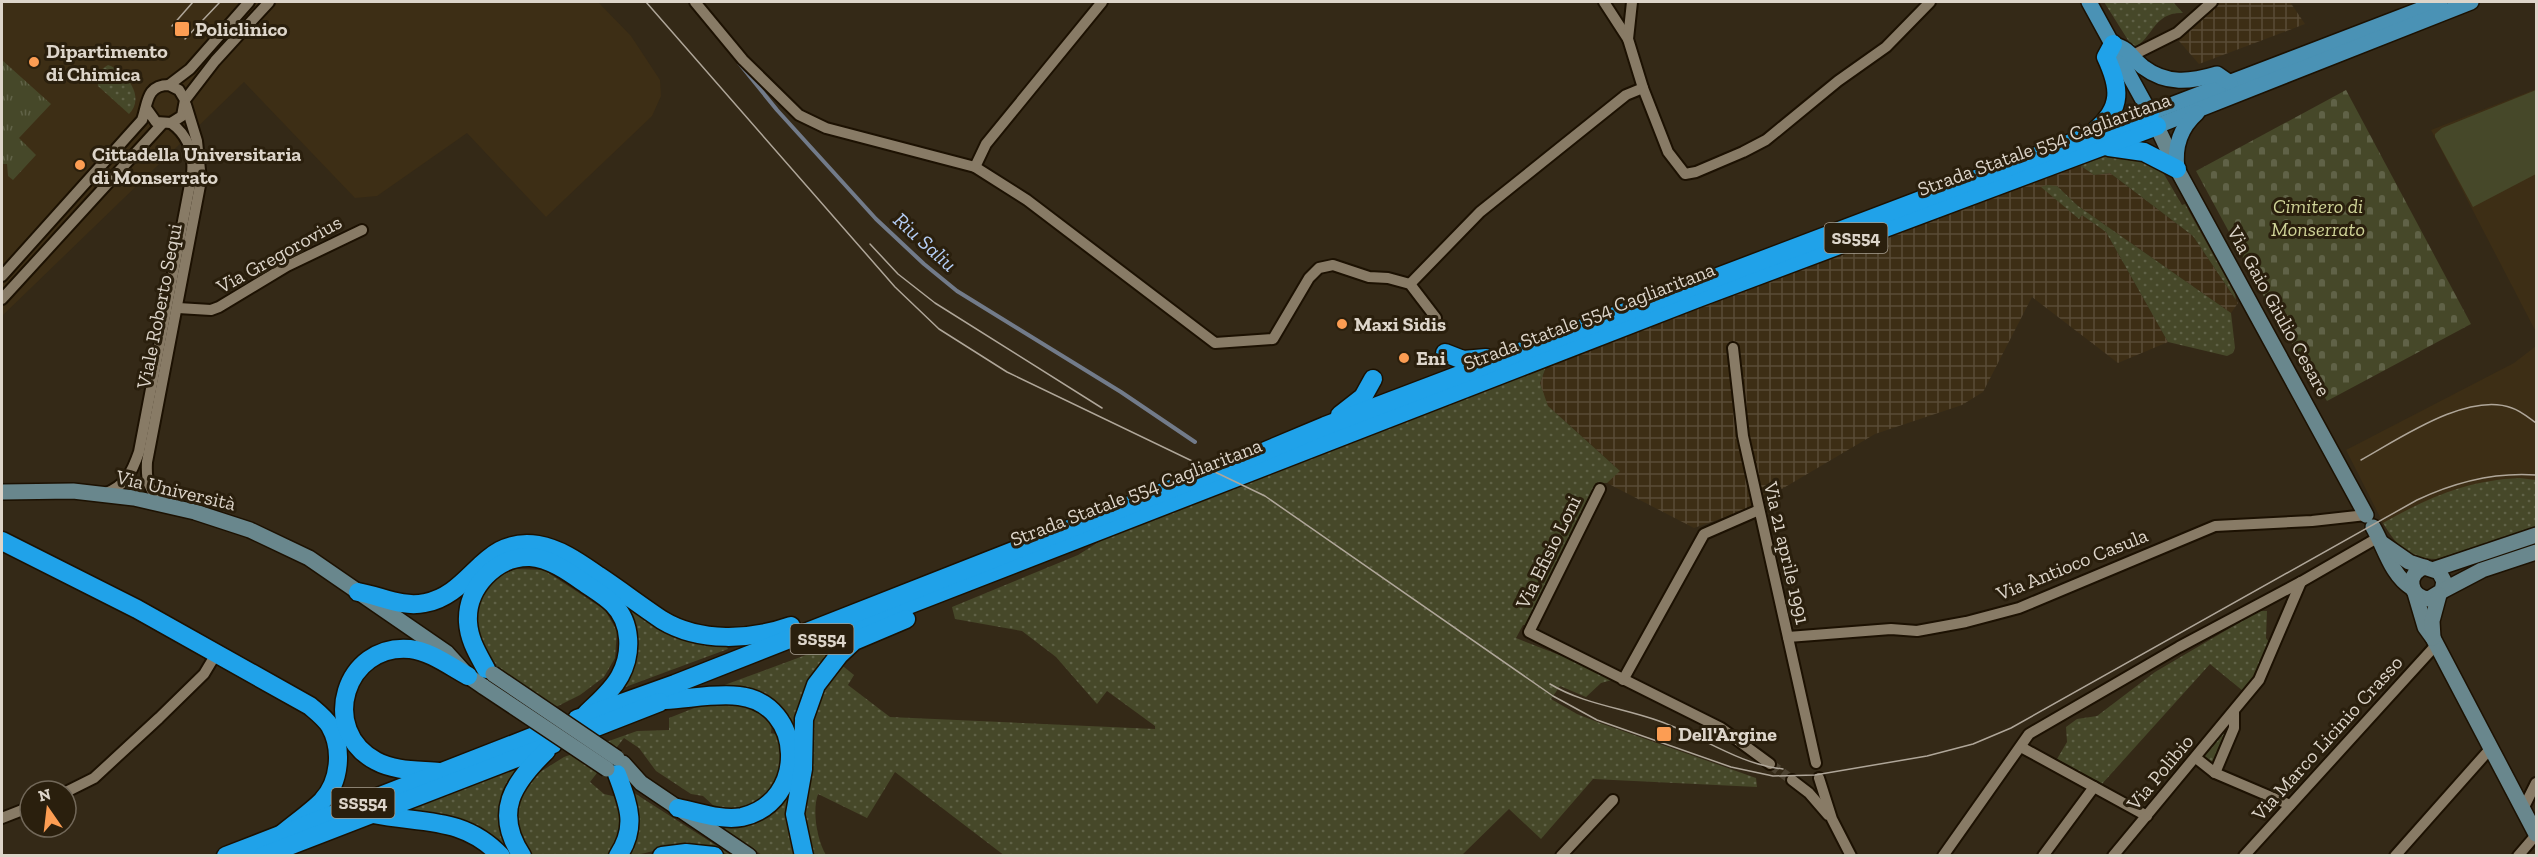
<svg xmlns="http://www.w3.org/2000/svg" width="2538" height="857" font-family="'Zilla Slab',serif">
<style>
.industrial{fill:url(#industrial-grid)}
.built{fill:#3d2e15}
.grass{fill:url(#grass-dots)}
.cemetery{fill:url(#cemetery-stones)}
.park{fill:url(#park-tufts)}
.pitch{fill:#464829}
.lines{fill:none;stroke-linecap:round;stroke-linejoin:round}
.stream{stroke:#727b8a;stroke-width:4}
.street-tunnel{stroke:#4d4332;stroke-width:10;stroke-dasharray:10 5;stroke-linecap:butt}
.street-casing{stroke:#1c1102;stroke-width:14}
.secondary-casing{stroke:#1c1102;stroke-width:18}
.primary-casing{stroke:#1c1102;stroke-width:18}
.highway-casing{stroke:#1c1102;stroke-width:21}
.street{stroke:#887b66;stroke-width:10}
.secondary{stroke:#69878d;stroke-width:15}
.primary{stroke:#4a92b5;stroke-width:15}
.highway{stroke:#20a2e9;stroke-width:18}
.tram{stroke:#afa699;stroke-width:1.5}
.secondary-bridge-casing{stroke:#1c1102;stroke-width:18;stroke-linecap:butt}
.secondary-bridge{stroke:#69878d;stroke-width:15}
.poi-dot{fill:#fc9d53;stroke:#2a1f0d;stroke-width:2}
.labels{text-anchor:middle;stroke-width:6;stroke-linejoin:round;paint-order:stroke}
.shield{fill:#2a1f0d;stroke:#a79e91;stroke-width:1.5}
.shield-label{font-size:18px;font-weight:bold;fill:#ddd5ca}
.poi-label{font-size:20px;font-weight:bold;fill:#ddd5ca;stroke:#2a1f0d;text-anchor:start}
.street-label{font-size:20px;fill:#ddd5ca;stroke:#2a1f0d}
.park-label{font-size:20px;font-style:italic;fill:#cfd397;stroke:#2a1f0d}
.water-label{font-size:21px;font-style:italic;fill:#b4cdf5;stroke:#2a1f0d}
</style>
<defs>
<pattern id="industrial-grid" width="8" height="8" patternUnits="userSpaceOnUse" patternTransform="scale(1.5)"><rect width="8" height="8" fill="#3d2e15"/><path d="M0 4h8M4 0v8" fill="none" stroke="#594b36"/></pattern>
<pattern id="grass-dots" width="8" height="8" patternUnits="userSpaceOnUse" patternTransform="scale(1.5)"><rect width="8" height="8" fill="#464829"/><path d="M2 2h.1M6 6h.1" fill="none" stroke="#606247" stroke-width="1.8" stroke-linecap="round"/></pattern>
<pattern id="cemetery-stones" width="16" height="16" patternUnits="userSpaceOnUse" patternTransform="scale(1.5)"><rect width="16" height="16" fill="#464829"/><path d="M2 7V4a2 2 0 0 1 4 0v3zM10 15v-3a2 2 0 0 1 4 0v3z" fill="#606247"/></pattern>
<pattern id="park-tufts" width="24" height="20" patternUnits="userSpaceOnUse" patternTransform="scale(1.5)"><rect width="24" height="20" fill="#464829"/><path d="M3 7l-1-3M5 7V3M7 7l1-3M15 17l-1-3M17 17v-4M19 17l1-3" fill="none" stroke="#606247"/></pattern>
</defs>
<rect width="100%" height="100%" fill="#342917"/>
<g class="industrial">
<polygon points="2219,2 2290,2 2305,24 2199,64 2179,41 2190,26"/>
<polygon points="2081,166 2094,175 2110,173 2193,236 2238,303 2231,313 2078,206 2057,186 2042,187 2079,219 2082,215 2106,232 2168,342 2118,363 2032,297 1983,392 1962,405 1875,434 1748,509 1694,528 1607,483 1619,470 1548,406 1545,399 1540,383 1547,364 2034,180"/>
</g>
<g class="built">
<polygon points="2,2 598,2 631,36 660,80 661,96 652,116 546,217 467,133 377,196 355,198 244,82 2,316"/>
<polygon points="2536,89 2536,332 2431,130"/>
<polygon points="2536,346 2536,528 2436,559 2400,546 2383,523 2346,450 2514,363"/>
</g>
<g class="grass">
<path d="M2104,2H2173L2183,13C2153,12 2154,38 2133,48Z"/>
<path d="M108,65C126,71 146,97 129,114L98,86C97,75 98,71 108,65Z"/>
<polygon points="2124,153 2161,169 2182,205 2185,204 2235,294 2236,300 2193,236 2110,173 2094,175 2081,166 2034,180 2092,156"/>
<polygon points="2047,185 2057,186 2078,206 2231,313 2235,348 2233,353 2227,356 2168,342 2106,232 2082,215 2079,219 2041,187"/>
<path d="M1547,364L1540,383L1548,406L1620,471L1607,483H1596L1551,574L1531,621L1527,625H1523L1516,638L1585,665L1612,680L1601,683L1586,697L1560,686L1551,699L1577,714L1600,723L1756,778L1757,787L1593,779L1541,839L1509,809L1462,855L1005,856L895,772L867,818L818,794C812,811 817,840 826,855L809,856L801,828L811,723L818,694L839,663L854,675L848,685L890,717L1155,729V726L1107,691L1097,704L1056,657L1022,631L955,619L952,607L1078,555L1105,538Z"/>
<path d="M2520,478L2536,480V528L2436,559C2409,559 2395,544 2383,523C2427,498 2468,480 2520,478Z"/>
<polygon points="515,569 544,570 605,610 617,631 615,658 604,677 580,695 556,707 498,667 484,649 476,631 476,605 494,578"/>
<polygon points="625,603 679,638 726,645 728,649 620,689"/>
<polygon points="2259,611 2267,611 2266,638 2269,642 2254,677 2243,691 2210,664 2101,785 2057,759 2067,742 2066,727 2077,719 2097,716 2155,672"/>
<path d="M841,642L795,742C772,706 767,686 719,687Z"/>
<path d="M712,701L747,702L772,723L771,733L779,735L782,745L780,776L760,803L727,812L715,807L703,796L691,794L656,771L639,748L624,738L590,782L604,794L617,797C626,822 621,833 610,855H531L517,831L516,804L532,777L564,757L637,731L669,730V718Z"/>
<polygon points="2226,727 2226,728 2214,765 2202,756"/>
<path d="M513,770L516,772C494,808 497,817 513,855H509L456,819L429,812L405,811Z"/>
<polygon points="790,788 797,855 762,855 725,830 726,825"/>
<path d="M628,789L731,855C708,850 685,846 661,850C649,851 642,855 629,855C640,836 631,811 628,789Z"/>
</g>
<polygon class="cemetery" points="2346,90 2471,324 2327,401 2268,304 2196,171"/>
<polygon class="park" points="2,60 51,104 19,138 36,155 13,180 8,176 7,164 2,164"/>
<polygon class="pitch" points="2536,90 2536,174 2473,207 2435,137 2435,134 2442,128"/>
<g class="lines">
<polyline class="stream" points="739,63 777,110 876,219 924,264 957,291 1121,392 1195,442"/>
<polyline class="street-tunnel" points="1770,764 1792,780"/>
<g class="street-casing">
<g id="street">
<polyline points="695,2 743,60 799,115 826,128 975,167 1027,200 1215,343 1273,339 1309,278 1319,268 1333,265 1369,277 1388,278 1410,284 1436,318"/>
<polyline points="1604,2 1628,39"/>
<polyline points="1632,2 1628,39 1643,88 1668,152 1685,174 1696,172 1743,152 1766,140 1838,81 1886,47 1930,2"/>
<polyline points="2133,55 2177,33 2212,2"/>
<polyline points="169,85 190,69 249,2"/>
<polyline points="185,100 215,61 269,2"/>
<polyline points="975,167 986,144 1102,2"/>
<path d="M2,276L142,120C148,103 146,85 169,85L179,90L185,100L182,116L171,123L156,122L146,108"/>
<polyline points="1410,284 1480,212 1626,95 1643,88"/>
<polyline points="2,299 162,124"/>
<polyline points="178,308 211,310 219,307 287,266 362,230"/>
<polyline points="1733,348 1743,436 1816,763"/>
<polyline points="1600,489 1529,632 1721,728 1770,764"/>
<path d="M104,494C126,486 132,472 139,452L192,174C194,154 188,135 171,123"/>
<path d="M164,502C148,491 146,480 147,462L201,180L197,141L186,105"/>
<polyline points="1788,637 1891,629 1917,631 1966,622 2019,608 2215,526 2312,521 2366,515"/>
<polyline points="1623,680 1704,534 1759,510"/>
<polyline points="2021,747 2147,816"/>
<polyline points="2196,758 2215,773 2290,805"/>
<polyline points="2215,773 2234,728 2234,711"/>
<polyline points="1819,778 1832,819 1851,856"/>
<polyline points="1792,780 1809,793 1828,815"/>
<polyline points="66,792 94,778 159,718 204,674 216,654"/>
<polyline points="2523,809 2536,783"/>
<polyline points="2,818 30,807"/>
<polyline points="1561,856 1613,800"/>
<polyline points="1943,856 2029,734 2179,647 2301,582 2379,537"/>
<polyline points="2043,856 2094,787"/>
<polyline points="2113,856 2259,680 2301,582"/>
<polyline points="2244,856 2436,645"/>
<polyline points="2395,856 2490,749"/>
<polyline points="2518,856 2536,835"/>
</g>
</g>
<g class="secondary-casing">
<g id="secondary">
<polyline points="2152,116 2177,169 2366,515"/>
<polyline points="2,492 73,491 134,498 195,512 250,530 309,558 447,653 468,676 484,687"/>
<path d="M2373,527C2385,548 2391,575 2412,588"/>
<path d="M2383,544L2409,562L2439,572L2444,581L2442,591L2429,599C2409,597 2405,574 2425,567"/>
<polyline points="2435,569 2536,535"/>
<polyline points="2442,591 2482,570 2536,552"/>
<polyline points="2415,593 2425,627 2433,638 2536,834"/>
<polyline points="2433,638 2432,621 2439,595"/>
<polyline points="623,763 641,783 749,856"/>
</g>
</g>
<g class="primary-casing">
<g id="primary">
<polyline points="2089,2 2150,113 2440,2"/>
<path d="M2113,44C2133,51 2129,56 2143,67C2167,85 2190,82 2217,74L2230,83"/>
<polyline points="2157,126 2471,2"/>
<path d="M2177,169C2174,147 2180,128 2197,113"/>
</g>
</g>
<g class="highway-casing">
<g id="highway">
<path d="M2095,131C2123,108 2120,87 2106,57L2113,44"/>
<polyline points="2109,147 2144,152 2177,169"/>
<polyline points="1445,353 1463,360 1486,358"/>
<polyline points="1340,415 1363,397 1373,379"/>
<path d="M2,541L137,609L310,706C317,712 325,718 330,726C343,749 340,782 322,801C310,813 295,823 282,834"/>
<path d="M358,592C381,596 402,608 425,603C473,594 482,536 538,545C561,549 580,563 599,576C620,590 641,606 662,620C700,643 751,640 791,626"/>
<polyline points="823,638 1698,298 2157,126"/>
<path d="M486,669C478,654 469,640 468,622C466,588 496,556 530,557C549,558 569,572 583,582C593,589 605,596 613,604C632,623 632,654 620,676C612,691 598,702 586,714"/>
<path d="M665,700C688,699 715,693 739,696C805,704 808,802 742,817C722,821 698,812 678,808"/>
<polyline points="577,719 675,684 1237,463 1325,426 2150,113"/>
<polyline points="591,729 660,702"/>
<path d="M439,772C418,770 394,771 376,761C318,730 345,643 410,649C430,651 451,667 468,676"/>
<path d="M617,774C628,804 638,826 618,856"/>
<path d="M373,814C422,824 463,816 501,856"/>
<polyline points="226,856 537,735"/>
<polyline points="263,856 553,744"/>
<path d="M522,856C493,812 513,783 546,751"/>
<polyline points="662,856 686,853 714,856"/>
<polyline points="804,856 795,814 803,769 804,719 816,685 839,655 854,641 906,619"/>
</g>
</g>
<use href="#street" class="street"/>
<use href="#secondary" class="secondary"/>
<use href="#primary" class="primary"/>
<use href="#highway" class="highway"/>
<g class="tram">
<path d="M646,2L895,287L939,329L1007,372L1265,496L1553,696L1597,720L1731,767L1773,776L1815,775L1927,756L1973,744L2011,728L2417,500C2455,482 2494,472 2536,475"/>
<polyline points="172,26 193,2"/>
<polyline points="185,39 220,2"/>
<polyline points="870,244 898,274 935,303 1102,408"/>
<path d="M2361,460C2399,439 2468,391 2512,408C2521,411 2529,418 2536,423"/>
<path d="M1550,684C1583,704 1623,708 1659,721C1702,736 1737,764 1783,769"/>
</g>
<g class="secondary-bridge-casing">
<g id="secondary-bridge">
<polyline points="493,674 617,758"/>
<polyline points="484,687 607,769"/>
</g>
</g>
<use href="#secondary-bridge" class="secondary-bridge"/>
</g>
<g class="poi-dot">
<rect x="174" y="21" width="16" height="16" rx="3"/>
<circle cx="34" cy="62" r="6"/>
<circle cx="80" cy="165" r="6"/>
<circle cx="1342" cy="324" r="6"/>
<circle cx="1404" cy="358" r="6"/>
<rect x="1656" y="726" width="16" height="16" rx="3"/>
</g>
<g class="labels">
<g class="shield">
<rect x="1824.5" y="223" width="63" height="30" rx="4.5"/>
<rect x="790.5" y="624" width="63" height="30" rx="4.5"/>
<rect x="331.5" y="788" width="63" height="30" rx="4.5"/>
</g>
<g class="shield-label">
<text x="1856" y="244">SS554</text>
<text x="822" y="645">SS554</text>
<text x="363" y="809">SS554</text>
</g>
<g class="poi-label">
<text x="195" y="36">Policlinico</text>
<text x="46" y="58">Dipartimento<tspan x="46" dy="23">di Chimica</tspan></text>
<text x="92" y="161">Cittadella Universitaria<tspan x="92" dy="23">di Monserrato</tspan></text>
<text x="1354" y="331">Maxi Sidis</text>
<text x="1416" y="365">Eni</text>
<text x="1678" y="741">Dell'Argine</text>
</g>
<g class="street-label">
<text transform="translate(2044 144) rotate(-20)" y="7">Strada Statale 554 Cagliaritana</text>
<text transform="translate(279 254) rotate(-29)" y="7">Via Gregorovius</text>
<text transform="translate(159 306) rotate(-79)" y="7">Viale Roberto Sequi</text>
<text transform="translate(2279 311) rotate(61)" y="7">Via Gaio Giulio Cesare</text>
<text transform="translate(1589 316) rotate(-21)" y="7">Strada Statale 554 Cagliaritana</text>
<text transform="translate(176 490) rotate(13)" y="7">Via Università</text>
<text transform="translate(1136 492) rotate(-21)" y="7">Strada Statale 554 Cagliaritana</text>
<text transform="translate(1548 552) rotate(-64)" y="7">Via Efisio Loni</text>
<text transform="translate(1787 553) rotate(77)" y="7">Via 21 aprile 1991</text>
<text transform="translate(2072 564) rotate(-22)" y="7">Via Antioco Casula</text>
<text transform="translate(2327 738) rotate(-48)" y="7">Via Marco Licinio Crasso</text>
<text transform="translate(2160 772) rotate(-50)" y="7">Via Polibio</text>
</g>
<g class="park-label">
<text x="2318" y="213">Cimitero di<tspan x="2318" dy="23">Monserrato</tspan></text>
</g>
<g class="water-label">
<text transform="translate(925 242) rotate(42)" y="7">Riu Saliu</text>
</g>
</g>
<rect width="2538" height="857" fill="none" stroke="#ddd5ca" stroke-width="6"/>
<g transform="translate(48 809) rotate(346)"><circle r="28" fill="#2a1f0d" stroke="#726859" stroke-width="1.5"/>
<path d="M0-4.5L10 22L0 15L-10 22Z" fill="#fc9d53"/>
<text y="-9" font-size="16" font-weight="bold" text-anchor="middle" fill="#ddd5ca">N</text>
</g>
</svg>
